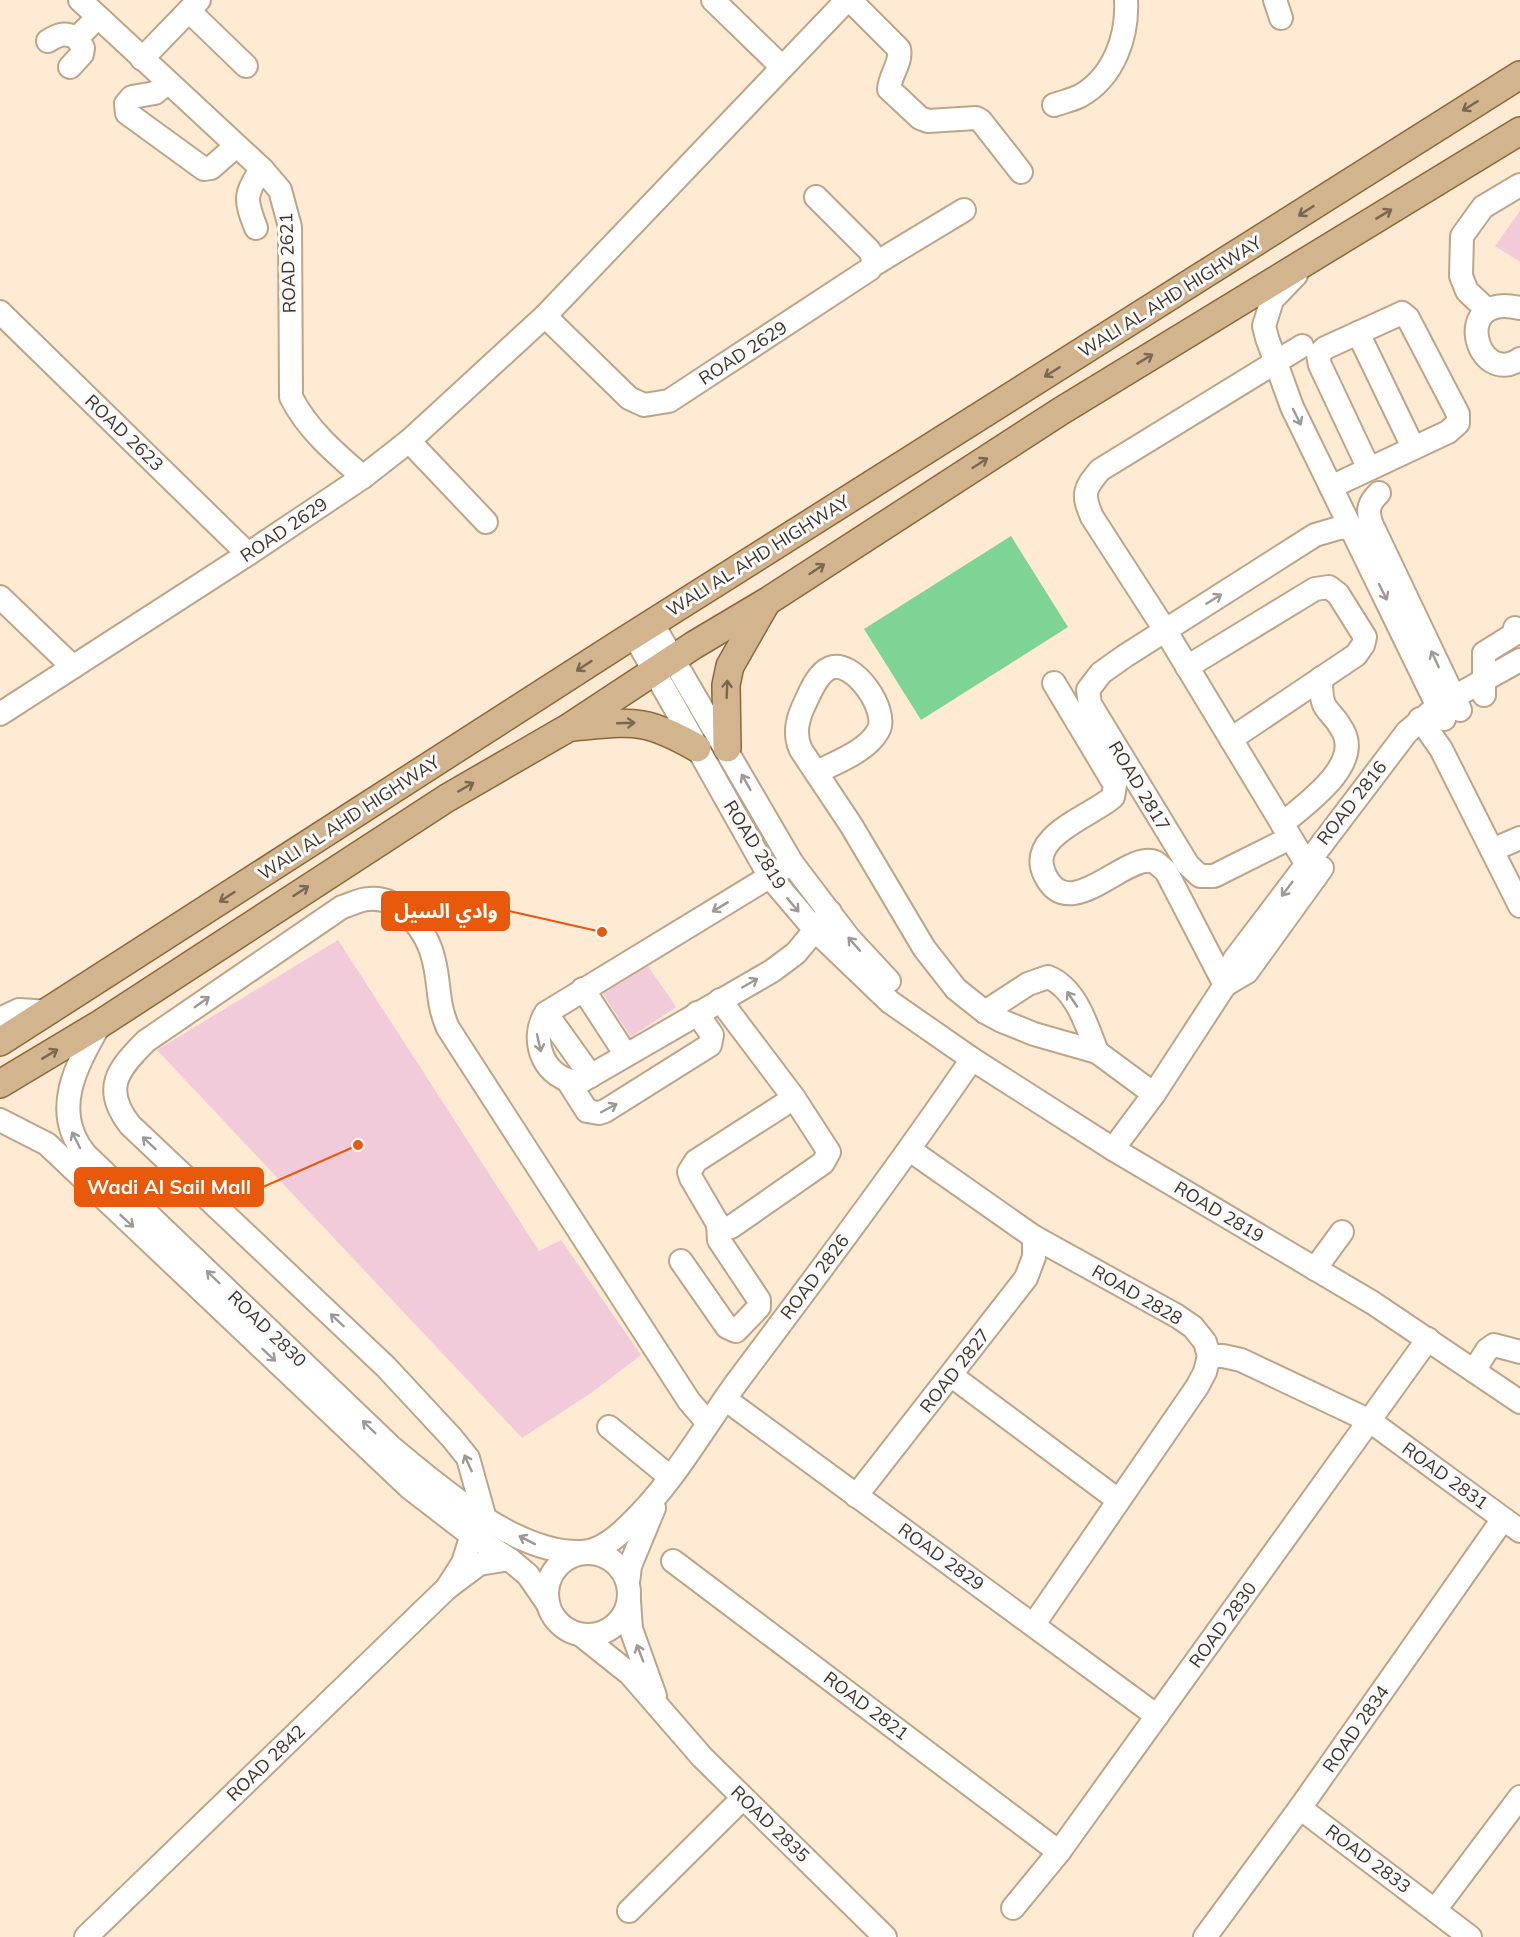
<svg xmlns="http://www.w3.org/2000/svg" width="1520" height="1937" font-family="Mulish,'Noto Sans Arabic',sans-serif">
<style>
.pitch{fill:#7dd495}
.building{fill:#f2cbda}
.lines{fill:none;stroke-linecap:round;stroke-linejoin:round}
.minor-casing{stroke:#bda589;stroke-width:26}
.major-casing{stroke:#8a6839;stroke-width:30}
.minor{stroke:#fff;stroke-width:22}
.major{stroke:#d2b58e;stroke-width:27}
.oneway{stroke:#796751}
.oneway2{stroke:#9e9994}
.labels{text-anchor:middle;stroke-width:6;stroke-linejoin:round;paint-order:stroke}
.street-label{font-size:18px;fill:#3d3328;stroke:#fbfbfb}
.leader{fill:none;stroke:#e8590c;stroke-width:2}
.callout-dot{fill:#e8590c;stroke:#fbfbfb;stroke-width:2}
.callout{fill:#e8590c;stroke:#e8590c;stroke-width:2}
.callout-label{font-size:20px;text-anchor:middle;font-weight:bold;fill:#fff}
</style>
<rect width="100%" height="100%" fill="#ffead3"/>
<polygon class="pitch" points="1011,536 1068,627 921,720 864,629"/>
<g class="building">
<polygon points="1520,211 1520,262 1495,246"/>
<polygon points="338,940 539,1251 561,1240 641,1355 594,1391 522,1438 157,1050"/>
<polygon points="648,966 676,1007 631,1037 603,994"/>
</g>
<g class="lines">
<g class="minor-casing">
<g id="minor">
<path d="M80,0L262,169L280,190L290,227L291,397C307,429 335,453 363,477"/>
<polyline points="713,0 782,67"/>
<path d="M850,0L899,49C902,62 890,75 889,89L920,118L928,121L976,118L981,121L1021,172"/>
<polyline points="1275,0 1281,18"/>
<polyline points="189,11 246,66"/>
<path d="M48,41C59,34 65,32 77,38"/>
<polyline points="142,59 199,0"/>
<polyline points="70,67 82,54 83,48 77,38 98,17"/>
<polyline points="167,83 155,93 132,97 126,104 127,113 204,169 211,168 236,146"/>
<path d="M1054,105C1062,102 1072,100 1080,96C1114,77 1128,36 1126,0"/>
<path d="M256,228C245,200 244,194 262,169"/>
<polyline points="873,265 964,210"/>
<polyline points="1296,275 1272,300 1264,326 1267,338 1292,407 1444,719"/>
<path d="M1520,308C1449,291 1477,389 1520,359"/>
<polyline points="1487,310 1467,291 1461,276 1462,236 1483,207 1520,185"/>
<polyline points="0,312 248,554"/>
<polyline points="545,316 629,398 644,405 669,401 870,269 874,259 869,250 816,197"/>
<polyline points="1358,333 1413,447"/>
<path d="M1302,346L1100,470C1084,489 1082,494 1092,517L1165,630L1315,878"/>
<polyline points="409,441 486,522"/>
<polyline points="1331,487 1448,432 1458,423 1458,414 1408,318 1402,313 1325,348 1318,355 1320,365 1369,469"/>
<path d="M1379,493C1369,503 1367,509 1371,523L1460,710"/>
<polyline points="0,597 73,667"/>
<polyline points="652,623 792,863 849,938 889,981"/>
<polyline points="634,635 770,877 816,931 890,1002 972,1059 1113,1149 1373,1303 1520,1402"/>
<polyline points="1187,667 1315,589 1329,587 1338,594 1365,637 1363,645 1356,655 1231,739"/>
<path d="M1054,683L1115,785L1113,797C1090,817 1026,836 1045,875C1070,927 1127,850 1155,862C1158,864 1162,868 1166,871L1225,985"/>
<polyline points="1484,695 1484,653 1513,635 1515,628"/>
<polyline points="0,714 248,554 363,477 409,441 545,316 847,0"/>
<polyline points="1420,719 1441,749 1520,906"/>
<path d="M817,772C837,762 867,751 878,731C890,711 853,658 830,668C818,673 811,690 806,701C798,717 793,733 801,750L851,825L924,948L956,989L985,1012L1002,1021L1034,1034L1097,1052L1154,1094"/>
<path d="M1282,824C1304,805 1362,766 1343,731C1328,703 1321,717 1321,678"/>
<polyline points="1290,838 1214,876 1200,876 1188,865 1090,704 1088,690 1101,673 1125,656 1315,535 1339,528 1351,527"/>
<polyline points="1492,850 1520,838"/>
<path d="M792,863L546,1013C528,1041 545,1081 580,1082L772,971L796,953L830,912"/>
<polyline points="1225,985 1247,972 1322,868"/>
<polyline points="583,989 626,1055"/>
<polyline points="720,1000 794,1098 829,1152 823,1163 731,1227 724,1228 718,1224 691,1178 689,1172 696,1161 794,1098"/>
<path d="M985,1012L1028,984L1048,977C1076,988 1087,1026 1097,1052"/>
<polyline points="546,1013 591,1076"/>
<polyline points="0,1019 19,1010 50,1012"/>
<path d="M100,1024C76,1066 50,1112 86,1155L391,1447C439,1487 517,1555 582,1552C599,1551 616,1538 628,1526C672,1485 702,1430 737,1382C817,1275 897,1169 972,1059"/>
<polyline points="568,1081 587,1111 599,1113 605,1111 710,1045 712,1035 697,1013"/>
<polyline points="0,1120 47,1144 410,1488 471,1535 509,1559 528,1575 548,1604"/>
<polyline points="1113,1149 1154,1094 1225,985 1234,960 1407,732 1438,706 1520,660"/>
<polyline points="910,1150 1034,1237 1177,1316 1193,1327 1205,1342 1209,1356 1205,1372 1197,1387 1034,1624"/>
<polyline points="681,1261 727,1327 736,1331 759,1307 759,1300 719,1240 718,1224"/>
<polyline points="1315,1269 1342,1232"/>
<polyline points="1209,1356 1223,1356 1241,1360 1370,1421 1520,1531"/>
<polyline points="1474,1371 1487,1350 1494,1345 1520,1352"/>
<polyline points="952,1376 1118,1500"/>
<polyline points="725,1399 1157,1716"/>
<polyline points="609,1427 670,1477"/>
<polyline points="856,1496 1026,1278 1034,1257 1034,1237"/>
<circle cx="588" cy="1594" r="41"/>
<polyline points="673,1561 1059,1852"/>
<polyline points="628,1583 630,1566 654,1508"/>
<path d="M447,1588L463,1563L474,1528L485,1519L468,1458L452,1438L386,1367L130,1125C102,1089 117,1070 146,1041L342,907C350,905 360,899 369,899C401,896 428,932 434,961C440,985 437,1004 448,1028L689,1401L708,1423"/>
<polyline points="629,1601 631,1629 655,1696"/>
<polyline points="581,1635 630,1674 702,1757 885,1937"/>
<polyline points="1300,1808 1470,1937"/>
<polyline points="1013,1908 1059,1852 1428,1339"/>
<polyline points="1435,1910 1520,1797"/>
<polyline points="629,1911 743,1798"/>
<polyline points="86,1937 447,1588 479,1564 509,1559"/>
<polyline points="1205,1937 1300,1808 1503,1519"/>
</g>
</g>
<g class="major-casing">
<g id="major">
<path d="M572,727C632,722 643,717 697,748"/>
<polyline points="727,748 726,685 730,666 766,603"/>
<polyline points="0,1042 619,644 1520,75"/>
<polyline points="0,1084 100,1024 447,798 568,728 694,645 768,601 1061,411 1520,131"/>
</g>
</g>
<use href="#minor" class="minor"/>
<use href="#major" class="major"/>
</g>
<defs><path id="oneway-shaft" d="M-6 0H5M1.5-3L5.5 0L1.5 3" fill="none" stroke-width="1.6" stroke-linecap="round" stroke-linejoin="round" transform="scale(1.5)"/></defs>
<g class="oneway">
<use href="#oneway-shaft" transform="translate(1470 106) rotate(148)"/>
<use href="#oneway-shaft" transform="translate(1306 211) rotate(147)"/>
<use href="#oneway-shaft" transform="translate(1384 214) rotate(-31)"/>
<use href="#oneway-shaft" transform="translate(1145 359) rotate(-31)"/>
<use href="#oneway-shaft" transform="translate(1052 372) rotate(148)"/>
<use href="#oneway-shaft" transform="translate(980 463) rotate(-33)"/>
<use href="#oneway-shaft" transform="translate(817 569) rotate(-33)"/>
<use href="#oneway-shaft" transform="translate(584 666) rotate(147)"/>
<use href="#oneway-shaft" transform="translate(727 689) rotate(-88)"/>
<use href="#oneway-shaft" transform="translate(626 723) rotate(-2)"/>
<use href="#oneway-shaft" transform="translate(466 787) rotate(-30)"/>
<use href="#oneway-shaft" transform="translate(301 891) rotate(-33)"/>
<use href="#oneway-shaft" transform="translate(227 897) rotate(147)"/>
<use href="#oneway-shaft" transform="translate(50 1054) rotate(-31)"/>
</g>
<g class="oneway2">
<use href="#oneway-shaft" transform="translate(1297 417) rotate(64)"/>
<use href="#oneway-shaft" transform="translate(1383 592) rotate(64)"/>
<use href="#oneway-shaft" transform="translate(1214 599) rotate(-32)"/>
<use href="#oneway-shaft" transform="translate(1435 659) rotate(-115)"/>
<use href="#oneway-shaft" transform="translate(746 782) rotate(-119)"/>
<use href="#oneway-shaft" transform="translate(1287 889) rotate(127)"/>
<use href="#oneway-shaft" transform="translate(793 905) rotate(50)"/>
<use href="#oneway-shaft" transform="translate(720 907) rotate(149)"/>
<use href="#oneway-shaft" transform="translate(854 944) rotate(-131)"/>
<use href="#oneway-shaft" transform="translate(750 983) rotate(-30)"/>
<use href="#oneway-shaft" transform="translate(1072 999) rotate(-124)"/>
<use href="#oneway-shaft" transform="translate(202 1002) rotate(-35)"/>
<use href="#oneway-shaft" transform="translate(539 1043) rotate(77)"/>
<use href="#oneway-shaft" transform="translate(609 1108) rotate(-28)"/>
<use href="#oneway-shaft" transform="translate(76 1140) rotate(-117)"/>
<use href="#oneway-shaft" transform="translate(149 1143) rotate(-137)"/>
<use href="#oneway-shaft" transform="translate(127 1221) rotate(43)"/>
<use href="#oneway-shaft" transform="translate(213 1277) rotate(-136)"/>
<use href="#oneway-shaft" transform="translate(337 1320) rotate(-137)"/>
<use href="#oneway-shaft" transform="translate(269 1355) rotate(43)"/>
<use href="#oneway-shaft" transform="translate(369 1427) rotate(-136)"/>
<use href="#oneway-shaft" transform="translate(468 1463) rotate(-114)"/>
<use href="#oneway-shaft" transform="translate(527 1540) rotate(-153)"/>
<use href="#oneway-shaft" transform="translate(640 1653) rotate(-111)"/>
</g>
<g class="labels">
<g class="street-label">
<text transform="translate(288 263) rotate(-92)" y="6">ROAD 2621</text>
<text transform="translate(1170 297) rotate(-32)" y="6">WALI AL AHD HIGHWAY</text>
<text transform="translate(743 353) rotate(-33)" y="6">ROAD 2629</text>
<text transform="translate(124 433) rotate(44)" y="6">ROAD 2623</text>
<text transform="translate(284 530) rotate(-34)" y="6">ROAD 2629</text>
<text transform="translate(758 556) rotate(-32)" y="6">WALI AL AHD HIGHWAY</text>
<text transform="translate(1139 786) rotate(59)" y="6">ROAD 2817</text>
<text transform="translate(1352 803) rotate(-52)" y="6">ROAD 2816</text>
<text transform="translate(349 818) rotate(-33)" y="6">WALI AL AHD HIGHWAY</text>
<text transform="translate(755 845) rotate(58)" y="6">ROAD 2819</text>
<text transform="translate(1219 1212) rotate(31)" y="6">ROAD 2819</text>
<text transform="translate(815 1277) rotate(-53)" y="6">ROAD 2826</text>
<text transform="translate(1137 1295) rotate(30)" y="6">ROAD 2828</text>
<text transform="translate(267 1329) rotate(44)" y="6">ROAD 2830</text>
<text transform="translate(955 1371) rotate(-52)" y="6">ROAD 2827</text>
<text transform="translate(1445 1476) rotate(36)" y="6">ROAD 2831</text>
<text transform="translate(941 1557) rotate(36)" y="6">ROAD 2829</text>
<text transform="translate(1223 1625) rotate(-54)" y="6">ROAD 2830</text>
<text transform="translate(866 1706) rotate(37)" y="6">ROAD 2821</text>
<text transform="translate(1356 1729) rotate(-55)" y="6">ROAD 2834</text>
<text transform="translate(266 1763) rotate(-44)" y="6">ROAD 2842</text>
<text transform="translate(770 1824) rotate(44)" y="6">ROAD 2835</text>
<text transform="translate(1368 1859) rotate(37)" y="6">ROAD 2833</text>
</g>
</g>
<path class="leader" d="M602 932L509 911M358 1145L263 1187"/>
<g class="callout-dot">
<circle cx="602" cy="932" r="6"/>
<circle cx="358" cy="1145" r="6"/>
</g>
<g class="callout">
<rect x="382" y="892" width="127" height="38" rx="6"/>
<rect x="75" y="1168" width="188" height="38" rx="6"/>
</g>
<g class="callout-label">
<text x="446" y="918">وادي السيل</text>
<text x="169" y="1194">Wadi Al Sail Mall</text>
</g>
</svg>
